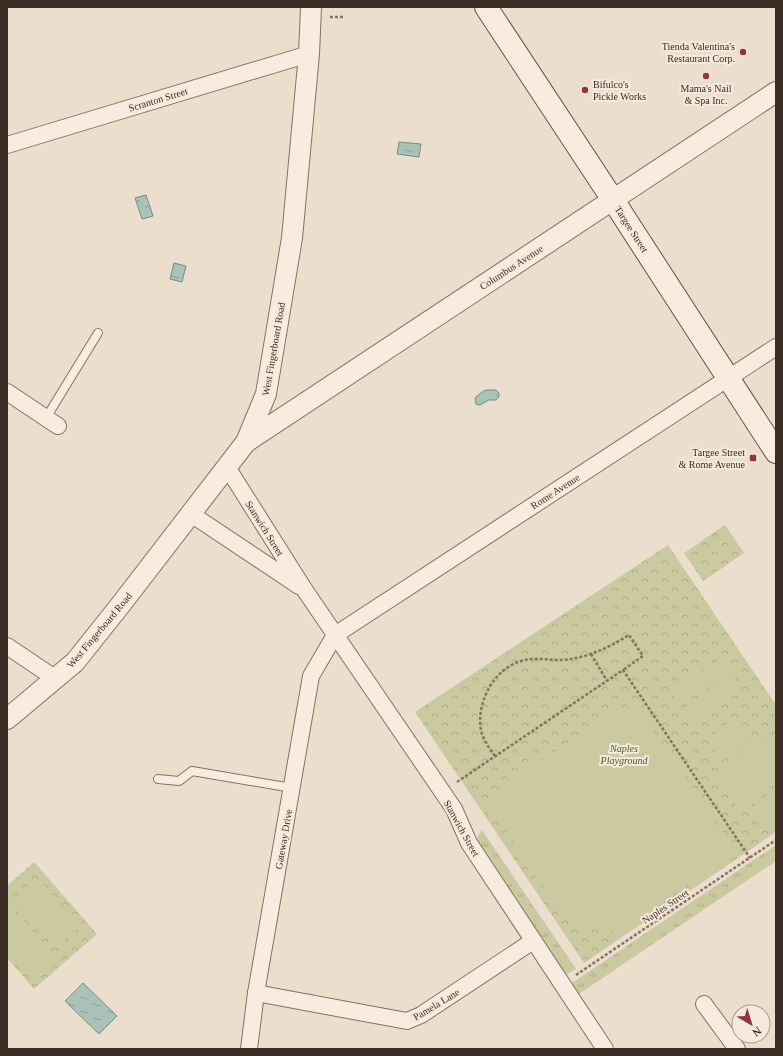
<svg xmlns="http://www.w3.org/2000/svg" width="783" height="1056" font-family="Georgia,serif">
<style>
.grass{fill:url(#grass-tufts)}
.forest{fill:url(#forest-crowns)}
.pitch{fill:#cac9a0}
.water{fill:url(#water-ripples);stroke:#729084}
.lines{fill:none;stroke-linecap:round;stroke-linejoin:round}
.service-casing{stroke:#897060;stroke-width:10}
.minor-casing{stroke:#897060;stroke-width:18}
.tertiary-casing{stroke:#897060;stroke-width:22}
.secondary-casing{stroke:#6b5143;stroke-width:24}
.path{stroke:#897060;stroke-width:2.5;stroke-dasharray:3 2;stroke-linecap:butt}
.service{stroke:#f7ecdf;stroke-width:8}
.minor{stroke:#f7ecdf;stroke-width:16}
.tertiary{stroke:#f7ecdf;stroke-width:20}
.secondary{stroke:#f7ecdf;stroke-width:22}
.poi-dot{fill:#933443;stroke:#f4e9db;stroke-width:1.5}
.labels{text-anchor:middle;stroke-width:4;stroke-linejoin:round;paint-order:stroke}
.poi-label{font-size:10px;fill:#3a2b23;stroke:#f4e9db;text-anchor:end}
.street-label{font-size:10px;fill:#3a2b23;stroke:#f4e9db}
.park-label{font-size:10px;font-style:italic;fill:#51552b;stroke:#f4e9db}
</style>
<defs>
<pattern id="grass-tufts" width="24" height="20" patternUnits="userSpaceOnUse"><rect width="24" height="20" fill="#cac9a0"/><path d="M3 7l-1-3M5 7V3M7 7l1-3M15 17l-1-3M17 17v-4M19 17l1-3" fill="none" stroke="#aead8a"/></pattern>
<pattern id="forest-crowns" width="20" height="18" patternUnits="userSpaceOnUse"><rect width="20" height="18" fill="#cac9a0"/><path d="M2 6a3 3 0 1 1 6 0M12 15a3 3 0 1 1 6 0" fill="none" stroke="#aead8a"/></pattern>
<pattern id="water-ripples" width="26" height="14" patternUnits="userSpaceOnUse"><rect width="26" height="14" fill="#abc2b8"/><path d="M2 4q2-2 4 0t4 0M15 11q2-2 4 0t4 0" fill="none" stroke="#8c9e95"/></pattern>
</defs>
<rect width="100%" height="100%" fill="#ecdecc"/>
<g class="grass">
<path d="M482,830L576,969L566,975L481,849C476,842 476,837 482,830Z"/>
<polygon points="776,845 776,861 579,994 572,983"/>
</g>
<g class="forest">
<polygon points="725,525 744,553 703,581 684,553"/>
<polygon points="668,545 776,705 776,832 584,963 415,712"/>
<polygon points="34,862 97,934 34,989 7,958 7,886"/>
</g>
<g class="pitch">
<polygon points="721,658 730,671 680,705 671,692"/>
<polygon points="733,675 742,689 692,723 683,709"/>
<polygon points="617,709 640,712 736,852 619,933 566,921 485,800"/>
<polygon points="737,717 753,739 723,761 707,739"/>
<polygon points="771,736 776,743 776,781 738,808 715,777"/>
<polygon points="776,789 776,824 769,828 753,806"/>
<polygon points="38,878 80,926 58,946 16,897"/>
<polygon points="8,904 51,952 46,956 53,964 41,975 34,967 28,972 7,948 7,905"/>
</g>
<g class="water">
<polygon points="399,142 421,144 419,157 397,154"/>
<polygon points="146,195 153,216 142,219 135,198"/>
<polygon points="174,263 186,266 182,282 170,279"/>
<polygon points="486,390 496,390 499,393 499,397 496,400 489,400 480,405 476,404 475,398 482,392"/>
<polygon points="83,983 117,1016 99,1034 65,1001"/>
</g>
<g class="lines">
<g class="service-casing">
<g id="service">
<polyline points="46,418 98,333"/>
<polyline points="158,779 179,781 192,771 292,788"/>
</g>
</g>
<g class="minor-casing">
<g id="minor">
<polyline points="7,145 309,54"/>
<polyline points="7,392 58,426"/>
<polyline points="227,467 304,589 454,809 469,843 605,1049"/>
<polyline points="191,514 299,586"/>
<polyline points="7,646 56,679"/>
<polyline points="256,993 407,1021 421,1015 533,941"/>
<polyline points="704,1004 737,1049"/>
<polyline points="249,1049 256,993 311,676 335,635 776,347"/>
</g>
</g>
<g class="tertiary-casing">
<g id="tertiary">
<polyline points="246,442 776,92"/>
<polyline points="7,719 75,662 122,603 246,442 266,394 292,238 309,54 311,7"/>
</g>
</g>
<g class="secondary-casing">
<polyline id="secondary" points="486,7 613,200 776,452"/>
</g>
<g class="path">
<polyline points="330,17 344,17"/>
<polyline points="591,654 607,681"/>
<path d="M495,756C489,748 483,740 481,730C476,702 494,669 521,661C534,657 547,660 560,660C585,659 608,648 629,635L643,656L623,670"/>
<polyline points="457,782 623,670 750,858"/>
<polyline points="576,975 776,840"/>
</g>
<use href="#service" class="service"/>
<use href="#minor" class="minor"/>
<use href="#tertiary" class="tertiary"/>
<use href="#secondary" class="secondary"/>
</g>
<g class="poi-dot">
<circle cx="743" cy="52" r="4"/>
<circle cx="706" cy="76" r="4"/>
<circle cx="585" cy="90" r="4"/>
<rect x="749" y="454" width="8" height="8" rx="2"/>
</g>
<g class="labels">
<g class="poi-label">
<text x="735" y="50">Tienda Valentina's<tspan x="735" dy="12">Restaurant Corp.</tspan></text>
<text x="593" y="88" text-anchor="start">Bifulco's<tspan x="593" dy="12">Pickle Works</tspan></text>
<text x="706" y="92" text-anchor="middle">Mama's Nail<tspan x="706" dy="12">&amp; Spa Inc.</tspan></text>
<text x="745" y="456">Targee Street<tspan x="745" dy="12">&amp; Rome Avenue</tspan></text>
</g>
<g class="street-label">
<text transform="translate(158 99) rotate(-17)" y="4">Scranton Street</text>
<text transform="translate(632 229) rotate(57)" y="4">Targee Street</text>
<text transform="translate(511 267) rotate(-33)" y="4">Columbus Avenue</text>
<text transform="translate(273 349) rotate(-80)" y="4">West Fingerboard Road</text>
<text transform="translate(555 491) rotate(-33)" y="4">Rome Avenue</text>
<text transform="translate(265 528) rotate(58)" y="4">Stanwich Street</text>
<text transform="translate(99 630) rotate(-50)" y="4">West Fingerboard Road</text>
<text transform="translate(462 828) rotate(61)" y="4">Stanwich Street</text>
<text transform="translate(283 839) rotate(-80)" y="4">Gateway Drive</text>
<text transform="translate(665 906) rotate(-34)" y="4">Naples Street</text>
<text transform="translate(436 1004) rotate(-31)" y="4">Pamela Lane</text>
</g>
<g class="park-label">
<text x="624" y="752">Naples<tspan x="624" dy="12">Playground</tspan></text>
</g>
</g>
<rect width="783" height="1056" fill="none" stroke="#3a2b23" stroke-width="16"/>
<g transform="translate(751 1024) rotate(142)"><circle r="19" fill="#f4e9db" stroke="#aa9d91"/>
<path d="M0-3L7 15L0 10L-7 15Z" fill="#933443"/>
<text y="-6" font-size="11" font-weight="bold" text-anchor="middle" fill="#3a2b23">N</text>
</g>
</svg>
